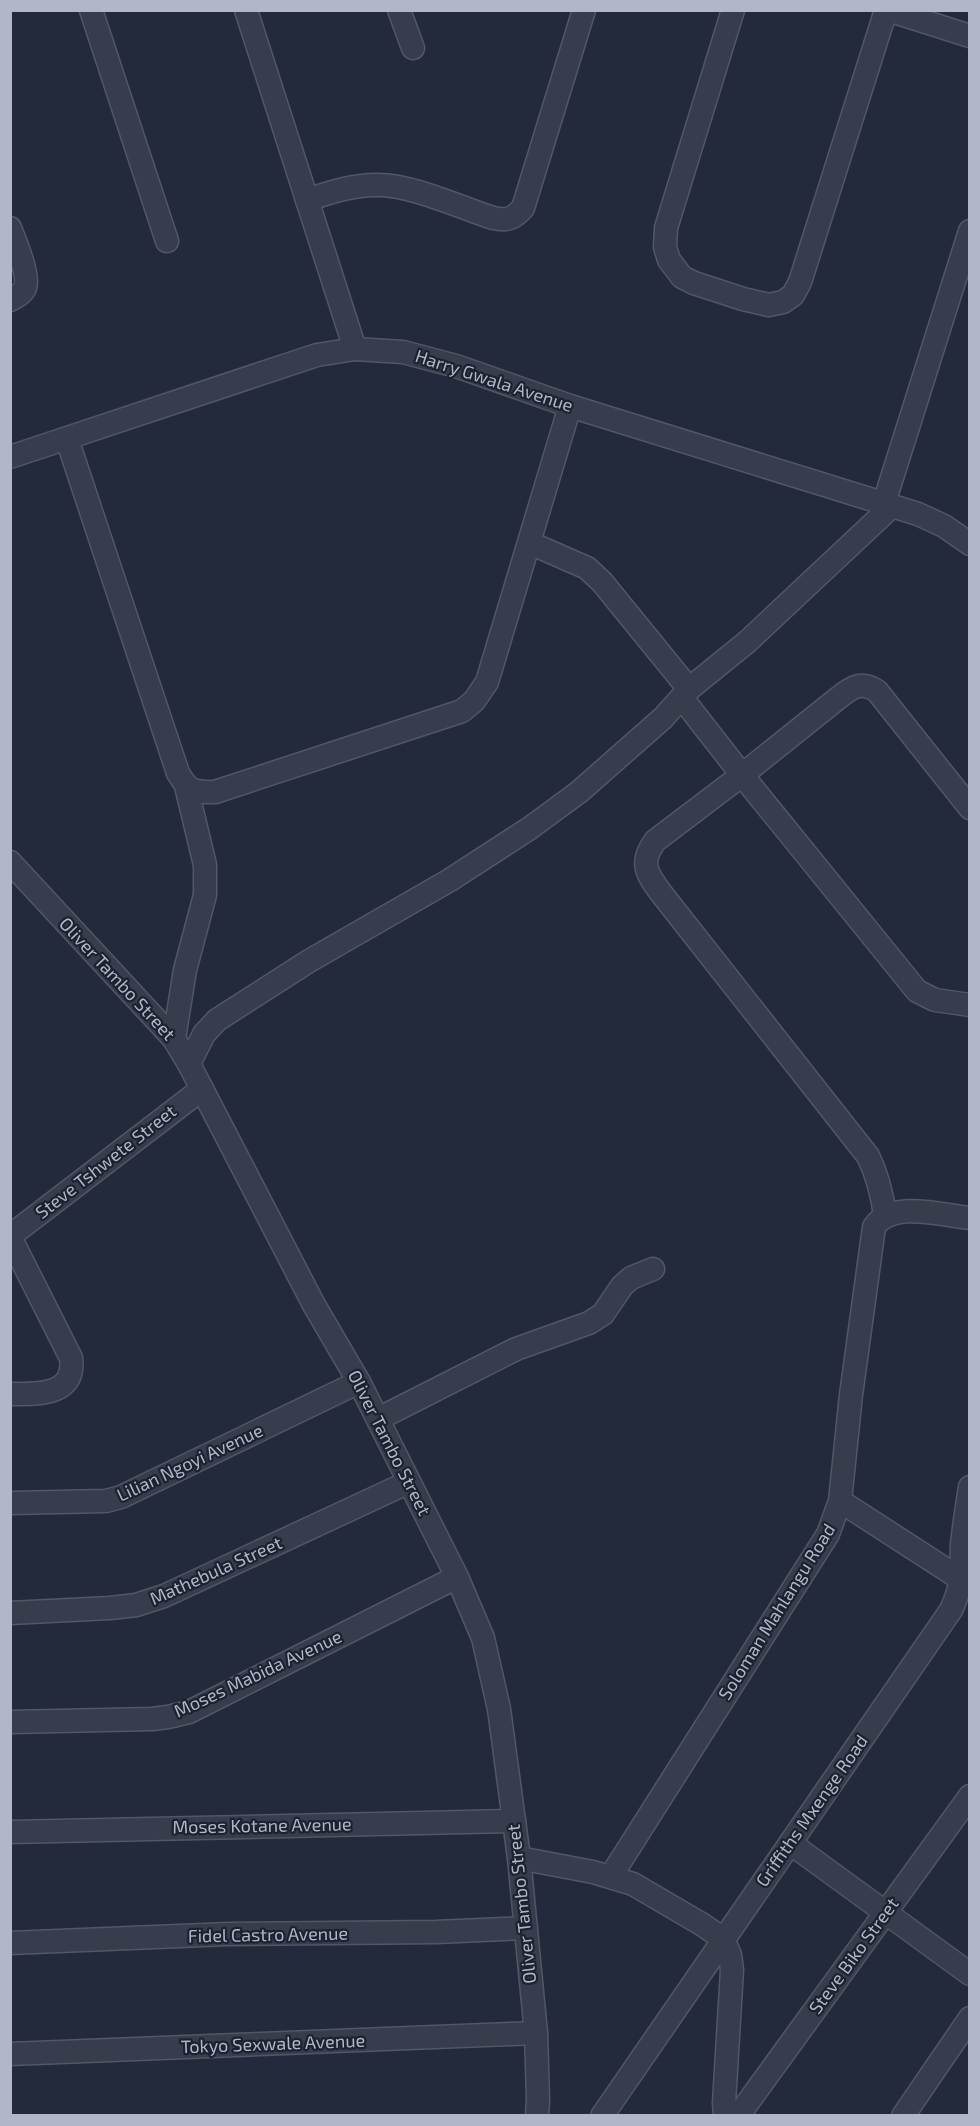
<svg xmlns="http://www.w3.org/2000/svg" width="980" height="2126" font-family="'Exo 2',sans-serif">
<style>
.lines{fill:none;stroke-linecap:round;stroke-linejoin:round}
.minor-casing{stroke:#525766;stroke-width:25}
.minor{stroke:#373d4c;stroke-width:22}
.labels{text-anchor:middle;stroke-width:4.5;stroke-linejoin:round;paint-order:stroke}
.street-label{font-size:18px;fill:#b2b7c7;stroke:#1c2230}
</style>
<rect width="100%" height="100%" fill="#232a3b"/>
<g class="lines">
<g class="minor-casing">
<g id="minor">
<polyline points="91,10 167,241"/>
<polyline points="246,10 355,349"/>
<polyline points="399,10 413,48"/>
<polyline points="733,10 666,228 665,247 669,260 682,277 694,283 743,299 769,305 783,302 793,295 800,282 886,10"/>
<polyline points="888,10 970,36"/>
<path d="M307,200C331,192 355,184 380,185C411,185 462,208 493,218C507,221 513,219 523,208L584,10"/>
<path d="M10,228C15,241 30,276 25,288C22,294 16,297 10,300"/>
<path d="M67,439L178,773C189,792 193,792 215,792L462,711L474,701L487,682L570,406"/>
<polyline points="10,457 317,355 355,349 403,352 456,366 570,406 918,514 944,526 970,544"/>
<polyline points="884,503 970,231"/>
<polyline points="530,543 587,568 602,582 689,689"/>
<polyline points="682,698 742,775 917,991 935,1000 970,1005"/>
<polyline points="10,862 174,1039 189,1064 314,1305 359,1382 457,1577 483,1638 499,1709 519,1858 536,2033 538,2100 537,2116"/>
<polyline points="174,1039 185,970 205,895 205,865 186,786"/>
<polyline points="189,1064 204,1034 217,1020 309,961 450,880 530,828 579,792 663,718 689,689 747,642 892,506"/>
<path d="M885,1215C882,1194 878,1176 868,1156L661,893C647,874 639,863 655,841L742,775L837,699C851,688 860,680 877,691L970,808"/>
<polyline points="10,1236 202,1089"/>
<path d="M10,1237L71,1358C76,1396 38,1394 10,1394"/>
<polyline points="378,1419 516,1349 589,1323 603,1314 622,1286 631,1278 653,1269"/>
<polyline points="840,1501 970,1585"/>
<polyline points="10,1503 106,1501 121,1497 359,1382"/>
<polyline points="10,1613 110,1608 136,1605 164,1596 409,1482"/>
<polyline points="10,1722 152,1719 168,1717 189,1712 457,1577"/>
<polyline points="10,1832 514,1821"/>
<polyline points="790,1843 970,1974"/>
<polyline points="519,1858 593,1872 633,1884 703,1925 723,1939 730,1955 732,1970 724,2103 725,2116"/>
<path d="M611,1876L828,1534L840,1501L851,1395L874,1227C892,1200 941,1215 970,1218"/>
<polyline points="10,1943 228,1934 436,1932 526,1928"/>
<polyline points="10,2054 536,2033"/>
<path d="M602,2116L951,1610C963,1585 961,1570 962,1544C964,1525 967,1506 970,1487"/>
<polyline points="738,2116 970,1796"/>
<polyline points="903,2116 970,2018"/>
</g>
</g>
<use href="#minor" class="minor"/>
</g>
<g class="labels">
<g class="street-label">
<text transform="translate(494 381) rotate(18)" y="6">Harry Gwala Avenue</text>
<text transform="translate(117 979) rotate(47)" y="6">Oliver Tambo Street</text>
<text transform="translate(106 1162) rotate(-38)" y="6">Steve Tshwete Street</text>
<text transform="translate(389 1443) rotate(63)" y="6">Oliver Tambo Street</text>
<text transform="translate(190 1463) rotate(-25)" y="6">Lilian Ngoyi Avenue</text>
<text transform="translate(216 1571) rotate(-24)" y="6">Mathebula Street</text>
<text transform="translate(777 1612) rotate(-58)" y="6">Soloman Mahlangu Road</text>
<text transform="translate(258 1674) rotate(-25)" y="6">Moses Mabida Avenue</text>
<text transform="translate(812 1811) rotate(-55)" y="6">Griffiths Mxenge Road</text>
<text transform="translate(262 1826) rotate(-1)" y="6">Moses Kotane Avenue</text>
<text transform="translate(522 1904) rotate(-96)" y="6">Oliver Tambo Street</text>
<text transform="translate(268 1935) rotate(-1)" y="6">Fidel Castro Avenue</text>
<text transform="translate(854 1956) rotate(-54)" y="6">Steve Biko Street</text>
<text transform="translate(273 2044) rotate(-2)" y="6">Tokyo Sexwale Avenue</text>
</g>
</g>
<rect width="980" height="2126" fill="none" stroke="#b2b7c7" stroke-width="24"/>
</svg>
